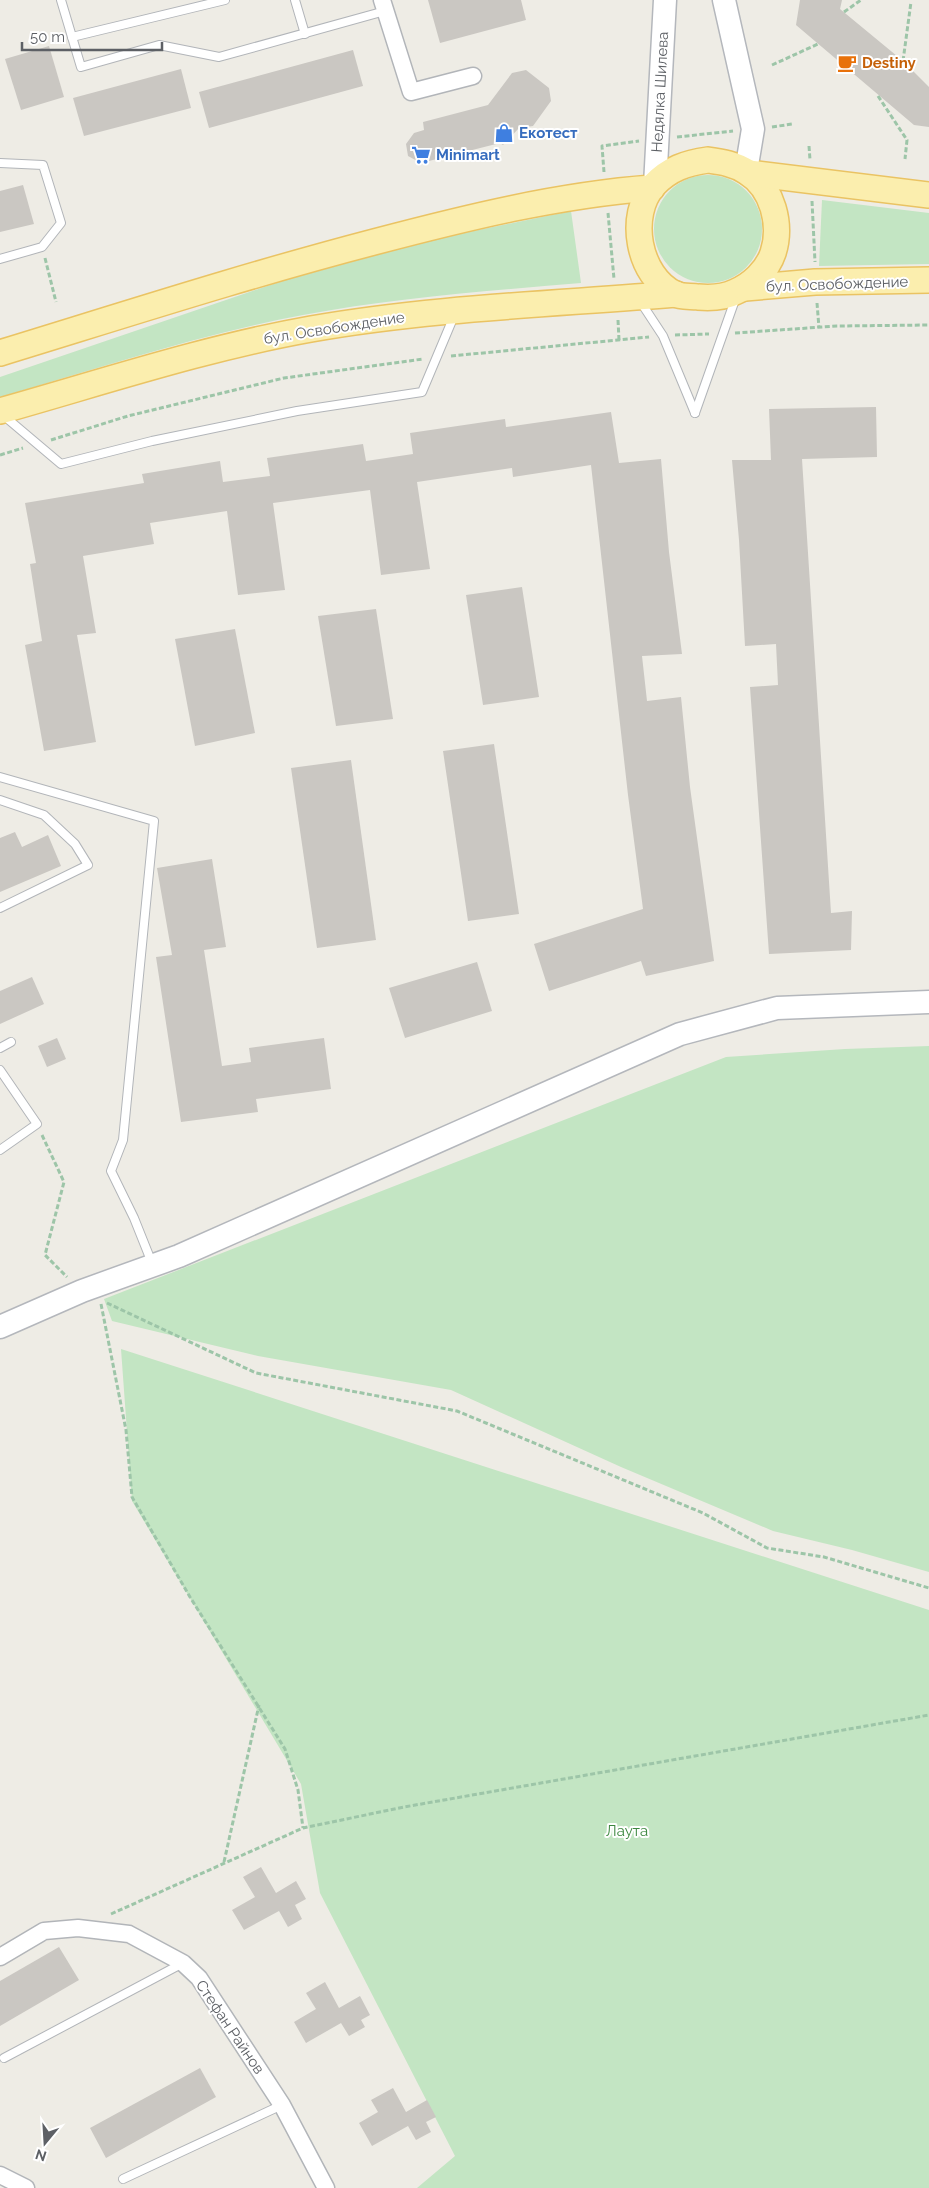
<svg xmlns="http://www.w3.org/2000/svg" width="929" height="2188" font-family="Raleway,sans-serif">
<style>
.green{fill:#c3e5c3}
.building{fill:#cac7c2}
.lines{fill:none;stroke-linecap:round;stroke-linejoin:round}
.lane-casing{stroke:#b2b5b9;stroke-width:10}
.street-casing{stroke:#b2b5b9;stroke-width:19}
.secondary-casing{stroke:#b4b7bc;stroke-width:25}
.primary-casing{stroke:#eac363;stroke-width:28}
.path{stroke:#9dc5a8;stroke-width:3;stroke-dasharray:5 2.5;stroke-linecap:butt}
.lane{stroke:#fff;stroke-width:8}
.street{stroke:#fff;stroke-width:16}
.secondary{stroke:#fff;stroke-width:22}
.primary{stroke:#fbeeae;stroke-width:25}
.labels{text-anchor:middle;stroke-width:4;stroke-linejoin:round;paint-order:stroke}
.food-label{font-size:15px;font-weight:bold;fill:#c56008;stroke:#fff;text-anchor:start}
.street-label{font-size:15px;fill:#5d6065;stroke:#fff}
.shop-label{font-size:15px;font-weight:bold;fill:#366cbe;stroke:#fff;text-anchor:start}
.park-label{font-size:15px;fill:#3b863e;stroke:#fff}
</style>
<rect width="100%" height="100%" fill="#eeece5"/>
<g class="green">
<circle cx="708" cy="229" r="54"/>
<polygon points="822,200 929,213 929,264 819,266"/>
<path d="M571,211L581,283C488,291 395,298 303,315C201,334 100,368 0,397V377L282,281L434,239Z"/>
<polygon points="929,1046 929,1572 852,1550 773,1531 621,1467 451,1390 258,1356 112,1321 104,1299 726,1057 845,1049"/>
<polygon points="121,1349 929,1610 929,2188 417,2188 455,2156 320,1893 301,1784 132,1501"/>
</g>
<g class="building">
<polygon points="428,0 521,0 526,20 440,43"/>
<polygon points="800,0 842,0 840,9 903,61 929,87 929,127 914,125 796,25"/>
<polygon points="49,46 64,97 21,110 5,59"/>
<polygon points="353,50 363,86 209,128 199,92"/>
<polygon points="181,69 191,108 84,136 73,98"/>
<polygon points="526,70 549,88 551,101 533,126 519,128 503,145 500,143 421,163 408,156 406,144 414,133 424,130 423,122 488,105 512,73"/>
<polygon points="23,185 34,224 0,232 0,191"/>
<polygon points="876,407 877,457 802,459 831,913 852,911 851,950 769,954 750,687 778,685 776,644 745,646 739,540 732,460 771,460 769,409"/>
<polygon points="611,412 619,463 661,459 669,552 682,654 642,656 647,701 681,697 690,787 714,961 646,976 641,961 549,991 534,944 643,909 628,795 591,465 513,477 512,468 417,482 430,569 381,575 370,490 273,503 285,590 238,595 227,511 150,523 154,544 83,556 96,633 77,635 96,742 44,751 25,645 42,641 30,564 36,563 25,503 144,483 142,474 220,461 223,482 270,476 267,458 363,444 366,461 413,454 410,433 505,419 506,427"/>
<polygon points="522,587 539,697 483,705 466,595"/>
<polygon points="376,609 393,719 336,726 318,616"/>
<polygon points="235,629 255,733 195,746 175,639"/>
<polygon points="494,744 519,914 468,921 443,751"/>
<polygon points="351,760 376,940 317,948 291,768"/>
<polygon points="15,832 22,847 48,835 61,866 0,892 0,838"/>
<polygon points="212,859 226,947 204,950 222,1066 251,1062 249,1048 324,1038 331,1089 256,1099 258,1112 181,1122 156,957 172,955 157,868"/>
<polygon points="477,962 492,1011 405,1038 389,988"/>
<polygon points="32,977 44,1004 0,1024 0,991"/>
<polygon points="57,1038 66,1059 47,1067 38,1046"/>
<polygon points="261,1867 276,1893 296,1881 306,1899 295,1905 302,1919 288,1927 279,1911 244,1930 232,1910 255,1897 243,1877"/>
<polygon points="59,1947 79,1980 0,2026 0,1981"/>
<polygon points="325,1982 339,2008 360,1996 370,2015 361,2020 365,2027 349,2036 341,2023 306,2043 294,2022 316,2009 306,1993"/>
<polygon points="200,2068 216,2097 106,2158 90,2128"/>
<polygon points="393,2088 406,2112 427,2100 436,2117 426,2122 431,2132 416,2140 408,2126 372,2146 359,2123 378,2112 371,2100"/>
</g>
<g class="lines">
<g class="lane-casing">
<g id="lane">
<polyline points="61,0 81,67 159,45 219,57 385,11"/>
<polyline points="295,0 305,34"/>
<polyline points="72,37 225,0"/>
<polyline points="0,163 43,165 61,223 42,247 0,259"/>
<polyline points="640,301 663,336 695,413"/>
<polyline points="695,413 736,297"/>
<polyline points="3,415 61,464 152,441 297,411 422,392 454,316"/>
<polyline points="0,777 154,821 123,1140 111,1171 134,1218 152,1263"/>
<polyline points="0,800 44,815 75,844 88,865 0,908"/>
<polyline points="0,1048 11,1042"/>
<polyline points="0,1070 37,1124 0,1150"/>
<polyline points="4,2058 183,1963"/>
<polyline points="123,2179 282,2105"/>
</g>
</g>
<g class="street-casing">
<g id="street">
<polyline points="382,0 411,92 473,76"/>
<polyline points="0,1957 44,1931 78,1928 129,1934 183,1963 199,1978 282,2105 326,2188"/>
<polyline points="0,2175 26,2188"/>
</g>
</g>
<g class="secondary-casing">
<g id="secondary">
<polyline points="724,0 753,129 746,171"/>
<polyline points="655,185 665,0"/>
<polyline points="0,1327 82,1291 179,1256 680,1034 777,1008 929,1002"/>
</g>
</g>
<g class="primary-casing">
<g id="primary">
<path d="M708,160C722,162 735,164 747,172C773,188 782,225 773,253C767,271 751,285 735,292C723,298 710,298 698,297C691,296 681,297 675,294C638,276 627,215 654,185C669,169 686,163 708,160Z"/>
<polyline points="749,173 929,195"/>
<polyline points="745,288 815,282 929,280"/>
<path d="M0,353C124,315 248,275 374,242C465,218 558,195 652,188"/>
<path d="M0,411C103,382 205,348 311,329C430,308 555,304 676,294"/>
</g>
</g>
<g class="path">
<polyline points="844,12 861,0"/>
<polyline points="903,61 911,2"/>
<polyline points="772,65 818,44"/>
<polyline points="878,96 907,140 905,159"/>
<polyline points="772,127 792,124"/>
<polyline points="677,137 733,131"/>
<polyline points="809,146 810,160"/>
<polyline points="604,172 602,146 639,141"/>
<polyline points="812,201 815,262"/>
<polyline points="608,213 614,279"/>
<polyline points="45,258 56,302"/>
<polyline points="817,303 819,328"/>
<polyline points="618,320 619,340"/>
<polyline points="735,333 837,326 929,325"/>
<polyline points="675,335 709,334"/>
<polyline points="451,356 649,337"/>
<polyline points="51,440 128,416 284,378 423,359"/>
<polyline points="0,455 23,448"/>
<polyline points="42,1135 64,1182 45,1255 67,1277"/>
<polyline points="107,1303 256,1373 457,1411 703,1513 767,1548 824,1557 929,1588"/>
<polyline points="101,1304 126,1430 132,1497 190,1597 285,1749 298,1790 303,1828"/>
<polyline points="224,1862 259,1705"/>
<polyline points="111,1914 303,1828 404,1807 929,1715"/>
</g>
<use href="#lane" class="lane"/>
<use href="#street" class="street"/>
<use href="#secondary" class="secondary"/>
<use href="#primary" class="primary"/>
</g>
<defs>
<g id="cafe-bare" transform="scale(1.5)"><path d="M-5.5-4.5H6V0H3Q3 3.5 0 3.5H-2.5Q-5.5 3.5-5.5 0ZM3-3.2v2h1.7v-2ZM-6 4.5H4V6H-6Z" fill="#e8710a" stroke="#fff" stroke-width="2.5" paint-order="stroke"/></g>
<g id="shop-bare" transform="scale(1.5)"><path d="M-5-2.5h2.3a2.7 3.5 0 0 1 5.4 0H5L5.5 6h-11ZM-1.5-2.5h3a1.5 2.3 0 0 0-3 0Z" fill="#3f7fe0" stroke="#fff" stroke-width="2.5" paint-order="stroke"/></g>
<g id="supermarket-bare" transform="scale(1.5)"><path d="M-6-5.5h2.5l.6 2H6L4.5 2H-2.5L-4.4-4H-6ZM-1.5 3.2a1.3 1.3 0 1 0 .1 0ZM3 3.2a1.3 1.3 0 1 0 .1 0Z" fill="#3f7fe0" stroke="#fff" stroke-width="2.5" paint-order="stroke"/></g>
</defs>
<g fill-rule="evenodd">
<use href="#cafe-bare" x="847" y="63"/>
<use href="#shop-bare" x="504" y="133"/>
<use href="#supermarket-bare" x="421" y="155"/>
</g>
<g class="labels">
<g class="food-label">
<text x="862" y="68">Destiny</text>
</g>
<g class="street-label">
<text transform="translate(660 92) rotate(-87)" y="5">Недялка Шилева</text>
<text transform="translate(837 284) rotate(-2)" y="5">бул. Освобождение</text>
<text transform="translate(334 328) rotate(-9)" y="5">бул. Освобождение</text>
<text transform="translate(230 2027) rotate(56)" y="5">Стефан Райнов</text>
</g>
<g class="shop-label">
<text x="519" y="138">Екотест</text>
<text x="436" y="160">Minimart</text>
</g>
<g class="park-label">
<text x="627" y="1836">Лаута</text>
</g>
</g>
<g transform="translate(45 2143) rotate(198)" stroke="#ffffff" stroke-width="4" paint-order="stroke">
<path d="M0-4L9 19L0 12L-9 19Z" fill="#5d6065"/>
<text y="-8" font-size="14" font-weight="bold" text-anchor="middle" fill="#5d6065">N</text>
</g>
<path d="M22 42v8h140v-8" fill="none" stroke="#5d6065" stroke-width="2.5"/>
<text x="30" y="42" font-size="15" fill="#5d6065" stroke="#ffffff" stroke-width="4" paint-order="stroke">50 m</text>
</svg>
